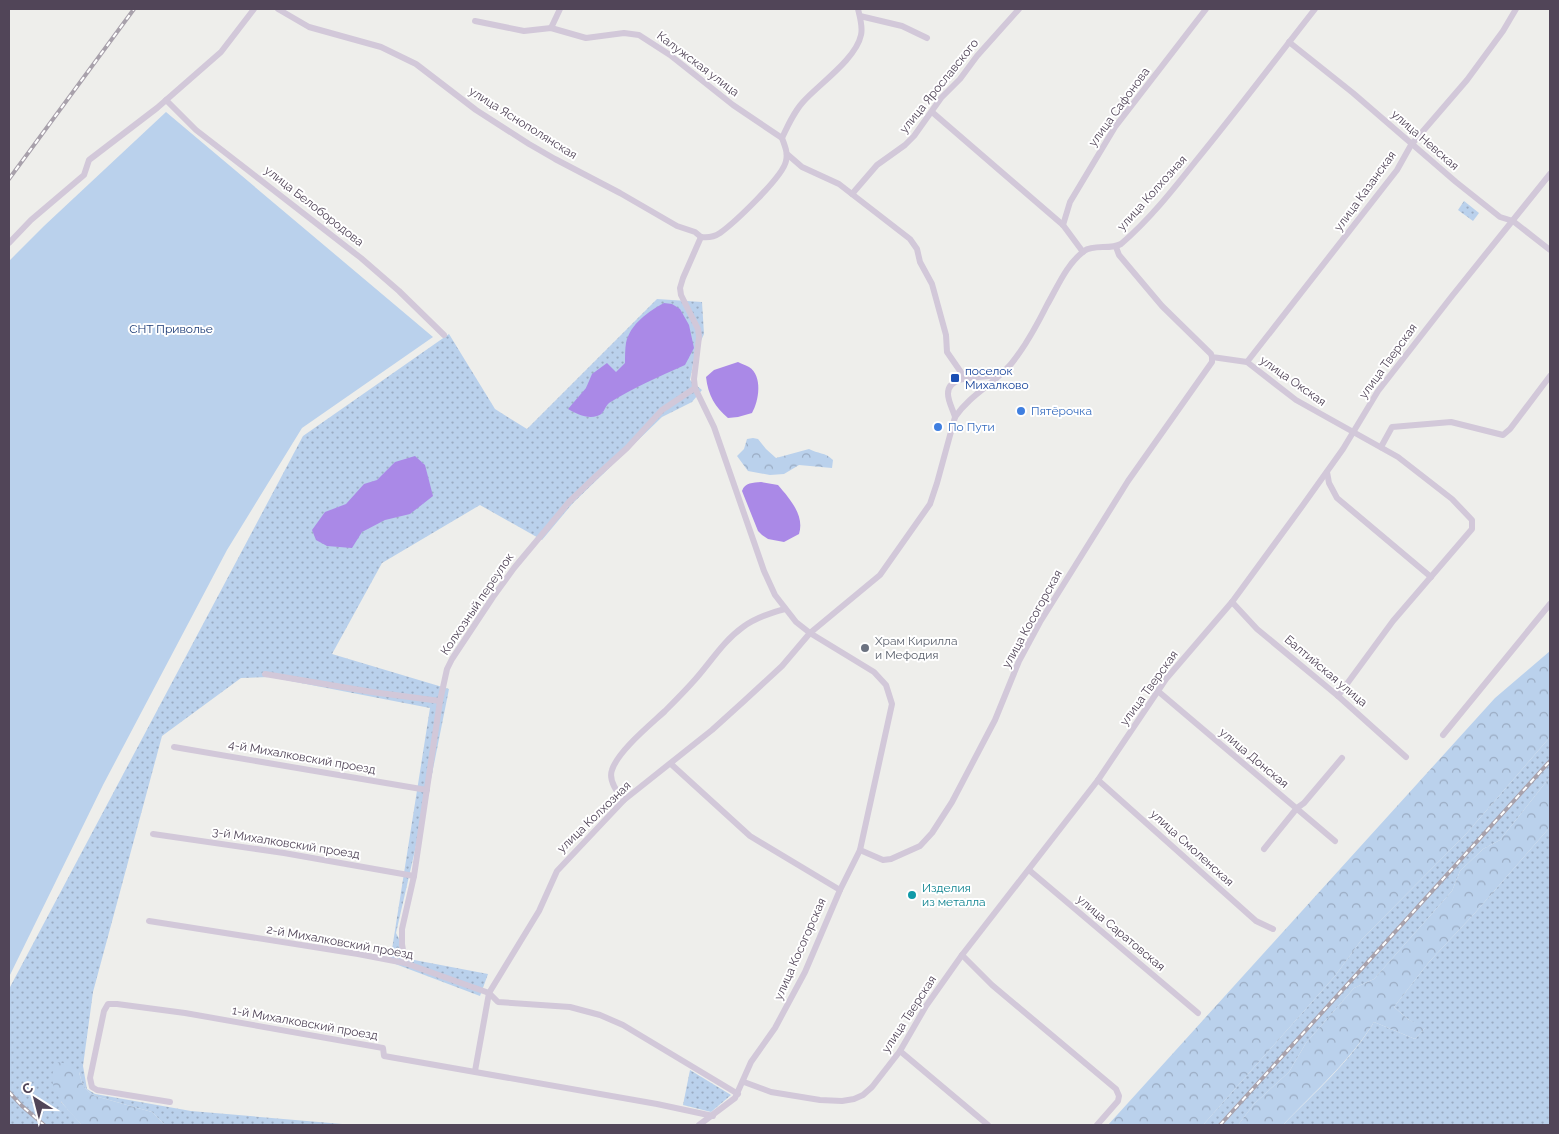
<svg xmlns="http://www.w3.org/2000/svg" width="1559" height="1134" font-family="Raleway,sans-serif">
<style>
.grass{fill:url(#grass-dots)}
.forest{fill:url(#forest-crowns)}
.garden{fill:#bad1ec}
.water{fill:#aa89e7}
.lines{fill:none;stroke-linecap:round;stroke-linejoin:round}
.minor{stroke:#d2c8d9;stroke-width:6}
.rail-casing{stroke:#a8a1ab;stroke-width:4}
.rail{stroke:#fff;stroke-width:2;stroke-dasharray:5.5;stroke-linecap:butt}
.transit-dot{fill:#1a4fb4;stroke:#fff;stroke-width:2}
.shop-dot{fill:#3f7fe0;stroke:#fff;stroke-width:2}
.worship-dot{fill:#6b7280;stroke:#fff;stroke-width:2}
.culture-dot{fill:#0f9aa8;stroke:#fff;stroke-width:2}
.labels{text-anchor:middle;stroke-width:4;stroke-linejoin:round;paint-order:stroke}
.street-label{font-size:12px;fill:#514558;stroke:#fff}
.park-label{font-size:12px;fill:#1a3a75;stroke:#fff}
.transit-label{font-size:12px;fill:#164399;stroke:#fff;text-anchor:start}
.shop-label{font-size:12px;fill:#366cbe;stroke:#fff;text-anchor:start}
.worship-label{font-size:12px;fill:#5b616d;stroke:#fff;text-anchor:start}
.culture-label{font-size:12px;fill:#0d838f;stroke:#fff;text-anchor:start}
</style>
<defs>
<pattern id="grass-dots" width="8" height="8" patternUnits="userSpaceOnUse" patternTransform="scale(1.25)"><rect width="8" height="8" fill="#bad1ec"/><path d="M2 2h.1M6 6h.1" fill="none" stroke="#9aabc2" stroke-width="1.8" stroke-linecap="round"/></pattern>
<pattern id="forest-crowns" width="20" height="18" patternUnits="userSpaceOnUse" patternTransform="scale(1.25)"><rect width="20" height="18" fill="#bad1ec"/><path d="M2 6a3 3 0 1 1 6 0M12 15a3 3 0 1 1 6 0" fill="none" stroke="#9aabc2"/></pattern>
</defs>
<rect width="100%" height="100%" fill="#eeeeeb"/>
<g class="grass">
<polygon points="1464,201 1479,213 1473,221 1458,210"/>
<path d="M657,299L702,302L704,334L695,354L690,380L702,390L692,402L662,417L573,503L542,540L480,505L382,563L332,654L449,689L429,789L396,933L409,959L488,974L480,996L390,962L430,708L270,677L241,678L162,736L93,992L83,1066L87,1089L95,1094L191,1111L354,1125H165L152,1112L95,1096C84,1090 82,1084 79,1072L61,1102L82,1125H9V989L303,436L449,334L495,409L527,429Z"/>
<polygon points="1550,737 1550,777 1500,840 1483,849 1460,871 1452,891 1374,979 1354,988 1306,1043 1289,1072 1254,1104 1238,1125 1203,1125 1335,976 1362,939 1466,834"/>
<path d="M1550,827V1125H1283C1314,1093 1351,1061 1374,1022L1415,1039L1425,1028L1409,1020L1394,1007L1429,962L1474,914Z"/>
<polygon points="690,1070 731,1095 711,1112 683,1105"/>
</g>
<g class="forest">
<path d="M753,438L758,439L766,449L776,458L809,449C818,454 825,452 833,460L832,468L799,465L784,474L770,475L748,471L737,456L744,449L747,439Z"/>
<polygon points="1550,651 1550,737 1466,834 1362,939 1335,976 1203,1125 1108,1125 1495,698"/>
<path d="M1550,777V827L1474,914L1429,962L1394,1007L1409,1020L1426,1027L1415,1039L1374,1022C1350,1061 1314,1092 1283,1125H1238L1254,1104L1289,1072L1306,1043L1354,988L1374,979L1452,891L1460,871L1483,849L1500,840Z"/>
<path d="M58,1062L68,1064L79,1072C82,1084 84,1090 95,1096L152,1112L165,1125H82C70,1112 53,1097 52,1077C52,1072 56,1066 58,1062Z"/>
</g>
<polygon class="garden" points="166,112 433,337 302,428 227,550 103,785 9,977 9,261 44,226"/>
<g class="water">
<path d="M664,303L672,304L680,309L689,325L694,348L685,365C660,376 633,388 609,403C604,407 605,414 597,416C587,419 577,414 568,409L586,388L592,374L607,363L616,372L625,363C625,357 625,349 626,343C630,324 649,311 664,303Z"/>
<path d="M738,362C741,364 746,365 749,367C763,376 759,401 752,413L738,417L728,418C715,407 708,395 706,377L714,370Z"/>
<polygon points="415,456 425,465 433,496 410,514 385,520 362,532 352,548 327,546 316,540 312,530 325,512 346,504 364,484 377,480 395,462"/>
<path d="M761,482L778,485C789,498 805,515 799,534L784,542L768,539L762,535L758,531L742,491C745,482 753,483 761,482Z"/>
</g>
<g class="lines">
<g class="minor">
<polyline points="278,9 309,27 381,47 416,64 476,110 529,144 555,159 620,193 677,226 695,232 701,237"/>
<polyline points="860,16 902,26 927,38"/>
<polyline points="475,21 524,31 551,28 586,38 624,33 639,35 670,55 733,105 782,138"/>
<polyline points="551,28 560,9"/>
<polyline points="1289,42 1353,93 1456,182 1500,217 1513,221 1550,250"/>
<polyline points="166,100 196,130 361,258 399,291 444,335"/>
<polyline points="932,112 1063,225 1083,252"/>
<polyline points="787,154 802,167 839,184 910,239 917,249 920,262 932,284 946,335 947,352 965,378"/>
<polyline points="852,194 877,165 905,145 914,136 941,98 960,79 977,56 1019,9"/>
<polyline points="1063,225 1070,202 1115,127 1206,9"/>
<path d="M701,237C708,238 714,237 720,233C734,223 783,177 786,161C788,153 785,146 782,138C788,125 794,112 803,102C819,84 856,59 861,35C863,27 860,17 858,9"/>
<polyline points="9,243 31,220 84,175 89,160 157,108 221,52 254,9"/>
<polyline points="1116,247 1119,255 1162,306 1211,354 1212,357 1247,362 1296,400 1398,457 1452,499 1472,520 1472,529 1393,621 1338,696"/>
<polyline points="1247,362 1397,170 1411,145 1467,80 1503,31 1516,9"/>
<path d="M955,417C953,410 948,401 948,394C947,374 984,378 997,375"/>
<polyline points="1381,447 1392,427 1451,422 1503,435 1510,429 1550,376"/>
<polyline points="1327,472 1329,483 1337,498 1431,577"/>
<polyline points="1232,602 1257,629 1338,696 1406,757"/>
<polyline points="265,674 372,692 440,701"/>
<polyline points="1159,692 1335,841"/>
<polyline points="1443,735 1550,604"/>
<polyline points="174,747 427,790"/>
<polyline points="671,764 750,836 840,890"/>
<polyline points="1098,780 1256,921 1273,929"/>
<path d="M624,800C618,793 608,781 612,770C618,751 650,725 665,711C674,702 683,693 692,683C709,665 722,642 743,627C755,618 770,613 785,609"/>
<polyline points="153,834 284,853 414,876"/>
<polyline points="1264,849 1297,808 1304,803 1342,758"/>
<polyline points="860,850 883,860 891,859 920,846 932,833 952,802 995,720 1019,661 1040,622 1128,481 1212,362 1212,357"/>
<polyline points="1029,870 1198,1013"/>
<polyline points="149,921 358,954 405,963 489,993 498,1002 570,1007 600,1015 623,1025 738,1094"/>
<polyline points="962,955 992,985 1116,1089 1119,1096 1118,1101 1097,1125"/>
<polyline points="405,963 402,944 402,929 414,876 440,701 447,669 452,659 493,597 514,568 569,502 595,477 627,448 662,410 695,388"/>
<polyline points="900,1051 988,1125"/>
<path d="M475,1071L489,993L539,911L557,871L624,800L712,730L743,702L782,666L810,633L880,575L930,504L937,483L955,417C971,394 994,384 1011,364C1025,347 1037,325 1047,305C1058,286 1066,265 1084,251C1094,244 1110,250 1121,244C1149,220 1172,191 1195,162C1236,112 1275,60 1315,9"/>
<polyline points="744,1082 771,1092 820,1100 842,1101 854,1099 863,1095 872,1087 900,1051 926,1006 962,955 1098,780 1166,679 1232,602 1303,505 1343,449 1378,391 1452,296 1550,174"/>
<polyline points="170,1102 97,1090 92,1087 90,1078 104,1011 108,1004 117,1004 185,1013 383,1048 384,1056 657,1104 713,1116"/>
<polyline points="699,1125 735,1098 751,1062 775,1028 805,972 840,890 860,850 892,704 886,685 874,672 810,633 796,622 775,595 764,571 714,427 695,388 694,379 699,337 698,329 681,295 680,288 683,278 701,237"/>
</g>
<g class="rail-casing">
<g id="rail">
<polyline points="9,179 134,9"/>
<polyline points="9,1092 22,1106 44,1125"/>
<polyline points="1220,1125 1550,761"/>
</g>
</g>
<use href="#rail" class="rail"/>
</g>
<rect class="transit-dot" x="950" y="373" width="10" height="10" rx="2.5"/>
<g class="shop-dot">
<circle cx="1021" cy="411" r="5"/>
<circle cx="938" cy="427" r="5"/>
</g>
<circle class="worship-dot" cx="865" cy="648" r="5"/>
<circle class="culture-dot" cx="912" cy="895" r="5"/>
<g class="labels">
<g class="street-label">
<text transform="translate(698 64) rotate(37)" y="4">Калужская улица</text>
<text transform="translate(939 86) rotate(-51)" y="4">улица Ярославского</text>
<text transform="translate(1119 107) rotate(-54)" y="4">улица Сафонова</text>
<text transform="translate(523 123) rotate(32)" y="4">улица Яснополянская</text>
<text transform="translate(1425 140) rotate(41)" y="4">улица Невская</text>
<text transform="translate(1365 191) rotate(-54)" y="4">улица Казанская</text>
<text transform="translate(1152 193) rotate(-48)" y="4">улица Колхозная</text>
<text transform="translate(314 206) rotate(38)" y="4">улица Белобородова</text>
<text transform="translate(1388 361) rotate(-54)" y="4">улица Тверская</text>
<text transform="translate(1293 381) rotate(35)" y="4">улица Окская</text>
<text transform="translate(477 604) rotate(-56)" y="4">Колхозный переулок</text>
<text transform="translate(1032 619) rotate(-61)" y="4">улица Косогорская</text>
<text transform="translate(1326 671) rotate(40)" y="4">Балтийская улица</text>
<text transform="translate(1149 688) rotate(-54)" y="4">улица Тверская</text>
<text transform="translate(302 757) rotate(10)" y="4">4-й Михалковский проезд</text>
<text transform="translate(1254 758) rotate(40)" y="4">улица Донская</text>
<text transform="translate(594 817) rotate(-44)" y="4">улица Колхозная</text>
<text transform="translate(286 843) rotate(9)" y="4">3-й Михалковский проезд</text>
<text transform="translate(1192 848) rotate(42)" y="4">улица Смоленская</text>
<text transform="translate(1121 933) rotate(40)" y="4">улица Саратовская</text>
<text transform="translate(340 942) rotate(10)" y="4">2-й Михалковский проезд</text>
<text transform="translate(800 949) rotate(-66)" y="4">улица Косогорская</text>
<text transform="translate(909 1014) rotate(-57)" y="4">улица Тверская</text>
<text transform="translate(305 1023) rotate(10)" y="4">1-й Михалковский проезд</text>
</g>
<g class="park-label">
<text x="171" y="333">СНТ Приволье</text>
</g>
<g class="transit-label">
<text x="965" y="375">поселок<tspan x="965" dy="14">Михалково</tspan></text>
</g>
<g class="shop-label">
<text x="1031" y="415">Пятёрочка</text>
<text x="948" y="431">По Пути</text>
</g>
<g class="worship-label">
<text x="875" y="645">Храм Кирилла<tspan x="875" dy="14">и Мефодия</tspan></text>
</g>
<g class="culture-label">
<text x="922" y="892">Изделия<tspan x="922" dy="14">из металла</tspan></text>
</g>
</g>
<rect width="1559" height="1134" fill="none" stroke="#514558" stroke-width="20"/>
<g transform="translate(35 1099) rotate(324)" stroke="#ffffff" stroke-width="4" paint-order="stroke">
<path d="M0-4L9 19L0 12L-9 19Z" fill="#514558"/>
<text y="-8" font-size="14" font-weight="bold" text-anchor="middle" fill="#514558">С</text>
</g>
</svg>
